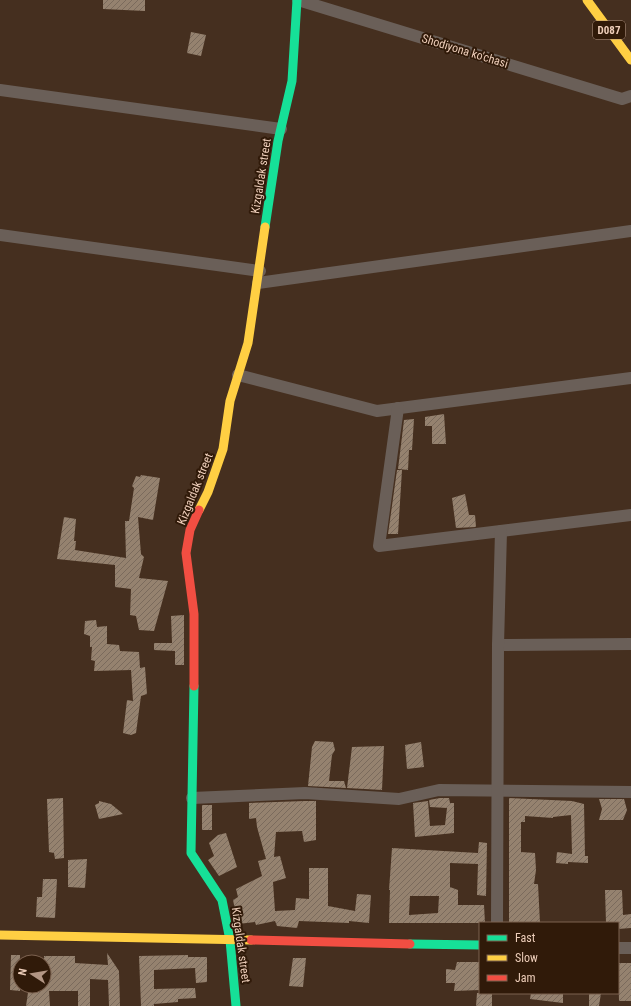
<svg xmlns="http://www.w3.org/2000/svg" width="631" height="1006" font-family="'Roboto Condensed',sans-serif">
<style>
.building{fill:url(#building-hatch);fill-rule:evenodd}
.lines{fill:none;stroke-linecap:round;stroke-linejoin:round}
.street{stroke:#6a5f58;stroke-width:12}
.fast{stroke:#16e098;stroke-width:9}
.slow{stroke:#ffcf43;stroke-width:9}
.jam{stroke:#f24e42;stroke-width:9}
.labels{text-anchor:middle;stroke-width:4;stroke-linejoin:round;paint-order:stroke}
.shield{fill:#301a09;stroke:#b59885;stroke-width:1}
.shield-label{font-size:11px;font-weight:bold;fill:#eeceba}
.street-label{font-size:12px;fill:#eeceba;stroke:#301a09}
</style>
<defs>
<pattern id="building-hatch" width="6" height="6" patternUnits="userSpaceOnUse"><rect width="6" height="6" fill="#95826f"/><path d="M-1 1l2-2M0 6l6-6M5 7l2-2" fill="none" stroke="#7a6a5c"/></pattern>
</defs>
<rect width="100%" height="100%" fill="#452f1f"/>
<g class="building">
<polygon points="103,0 145,0 145,11 103,9"/>
<polygon points="191,32 206,35 201,56 187,53"/>
<polygon points="444,414 446,444 432,444 432,426 425,426 425,417"/>
<polygon points="414,419 412,450 409,450 408,470 398,469 404,420"/>
<polygon points="397,470 402,470 398,534 388,534"/>
<polygon points="141,475 160,478 153,520 138,517 141,554 144,557 139,578 168,581 154,631 139,630 136,616 130,615 131,589 115,587 115,565 57,559 64,517 76,519 74,541 76,541 75,550 126,558 125,521 129,521 134,488 132,486 136,476 140,477"/>
<polygon points="465,494 469,515 475,515 476,527 456,528 452,498"/>
<polygon points="184,615 184,665 175,665 175,651 154,650 154,643 172,643 171,616"/>
<polygon points="96,620 97,627 107,626 107,644 119,645 120,651 139,652 140,668 145,667 147,694 141,696 136,733 131,735 123,733 127,700 133,701 131,670 94,671 95,661 91,660 92,647 90,647 90,636 84,634 85,621"/>
<polygon points="315,741 333,742 335,750 332,755 329,781 344,781 346,788 308,786 312,747"/>
<polygon points="421,742 424,767 407,769 405,745"/>
<polygon points="384,746 382,790 347,788 352,747"/>
<polygon points="63,798 64,858 55,859 54,853 49,852 47,799"/>
<polygon points="440,798 449,798 450,803 454,803 454,833 415,837 413,803 428,801 430,826 445,825 447,808 430,807 429,800"/>
<polygon points="509,798 572,801 584,804 585,856 588,856 588,863 568,862 568,864 556,863 557,852 572,854 571,815 553,817 553,818 525,816 525,822 521,822 521,852 535,853 536,870 534,884 538,884 540,923 509,923"/>
<polygon points="599,799 624,799 627,810 623,820 599,820 602,809"/>
<polygon points="99,801 111,804 123,814 99,819 95,805 99,803"/>
<polygon points="305,801 316,801 316,840 304,842 302,831 276,832 274,857 280,856 286,878 273,882 275,911 295,910 296,898 309,899 309,868 328,868 328,906 355,911 357,894 371,895 369,923 349,921 349,923 299,921 297,928 277,926 275,921 256,925 255,922 238,924 233,900 238,897 236,889 262,876 258,861 266,859 257,827 256,818 249,819 249,803"/>
<rect x="202" y="805" width="10" height="25"/>
<polygon points="226,833 237,867 219,876 208,860 214,856 209,843 218,835"/>
<path d="M479,842L487,843L486,896L477,895L478,864L450,863V887L458,890V905H484L485,923H389L390,890H389L392,848L478,853ZM410,896H439L438,913L409,915Z"/>
<polygon points="87,859 85,888 68,887 68,860"/>
<polygon points="43,879 57,879 55,918 36,917 37,897 42,897"/>
<polygon points="605,890 622,890 623,915 631,914 631,928 618,929 618,923 606,923"/>
<polygon points="107,953 119,971 120,1006 109,1006 108,980 90,979 90,1006 78,1006 78,991 49,991 50,1006 26,1006 29,986 44,986 44,956 75,956 75,963 108,965"/>
<polygon points="11,955 20,955 20,991 10,990"/>
<polygon points="188,955 188,957 207,957 207,982 196,983 195,968 154,970 154,989 195,988 196,998 178,999 178,1002 154,1004 154,1006 141,1006 139,956"/>
<polygon points="293,958 306,958 303,987 289,986"/>
<polygon points="457,962 480,962 480,990 454,991 455,983 446,983 446,969 455,970"/>
<polygon points="618,963 631,963 631,1001 619,1001"/>
<polygon points="477,993 492,993 492,1006 476,1006"/>
<polygon points="531,993 563,993 563,1003 530,999"/>
<polygon points="589,993 601,993 599,1006 589,1006"/>
</g>
<g class="lines">
<g class="street">
<polyline points="298,0 622,99 631,96"/>
<polyline points="0,90 281,129"/>
<polyline points="0,235 260,271"/>
<polyline points="258,283 631,231"/>
<polyline points="238,375 377,411 631,378"/>
<polyline points="398,408 379,546 631,515"/>
<polyline points="498,645 631,644"/>
<polyline points="192,798 305,793 399,799 439,790 631,792"/>
<polyline points="497,923 498,645 501,531"/>
<polyline points="618,948 631,948"/>
</g>
<g class="fast">
<polyline points="265,227 278,141 292,81 297,0"/>
<polyline points="194,686 191,853 222,900 230,940 236,1006"/>
<polyline points="410,944 480,945"/>
</g>
<g class="slow">
<polyline points="587,0 631,60"/>
<polyline points="199,510 208,492 223,449 230,401 248,343 265,227"/>
<polyline points="0,935 251,940"/>
</g>
<g class="jam">
<polyline points="194,686 194,614 186,553 190,530 199,510"/>
<polyline points="251,940 410,944"/>
</g>
</g>
<g class="labels">
<rect class="shield" x="593" y="21" width="32" height="18" rx="3"/>
<g class="shield-label">
<text x="609" y="34">D087</text>
</g>
<g class="street-label">
<text transform="translate(465 51) rotate(17)" y="4">Shodiyona ko'chasi</text>
<text transform="translate(261 176) rotate(-81)" y="4">Kizgaldak street</text>
<text transform="translate(195 489) rotate(-68)" y="4">Kizgaldak street</text>
<text transform="translate(241 945) rotate(82)" y="4">Kizgaldak street</text>
</g>
</g>
<rect x="479" y="922" width="140" height="72" fill="#301a09" stroke="#7c6250"/>
<rect x="487" y="935" width="20" height="6" fill="#16e098" stroke="#7c6250"/>
<text x="515" y="942" font-size="12" fill="#eeceba">Fast</text>
<rect x="487" y="955" width="20" height="6" fill="#ffcf43" stroke="#7c6250"/>
<text x="515" y="962" font-size="12" fill="#eeceba">Slow</text>
<rect x="487" y="975" width="20" height="6" fill="#f24e42" stroke="#7c6250"/>
<text x="515" y="982" font-size="12" fill="#eeceba">Jam</text>
<g transform="translate(32 974) rotate(282)"><circle r="19" fill="#301a09" stroke="#7c6250"/>
<path d="M0-3L7 15L0 10L-7 15Z" fill="#b39684"/>
<text y="-6" font-size="11" font-weight="bold" text-anchor="middle" fill="#eeceba">N</text>
</g>
</svg>
